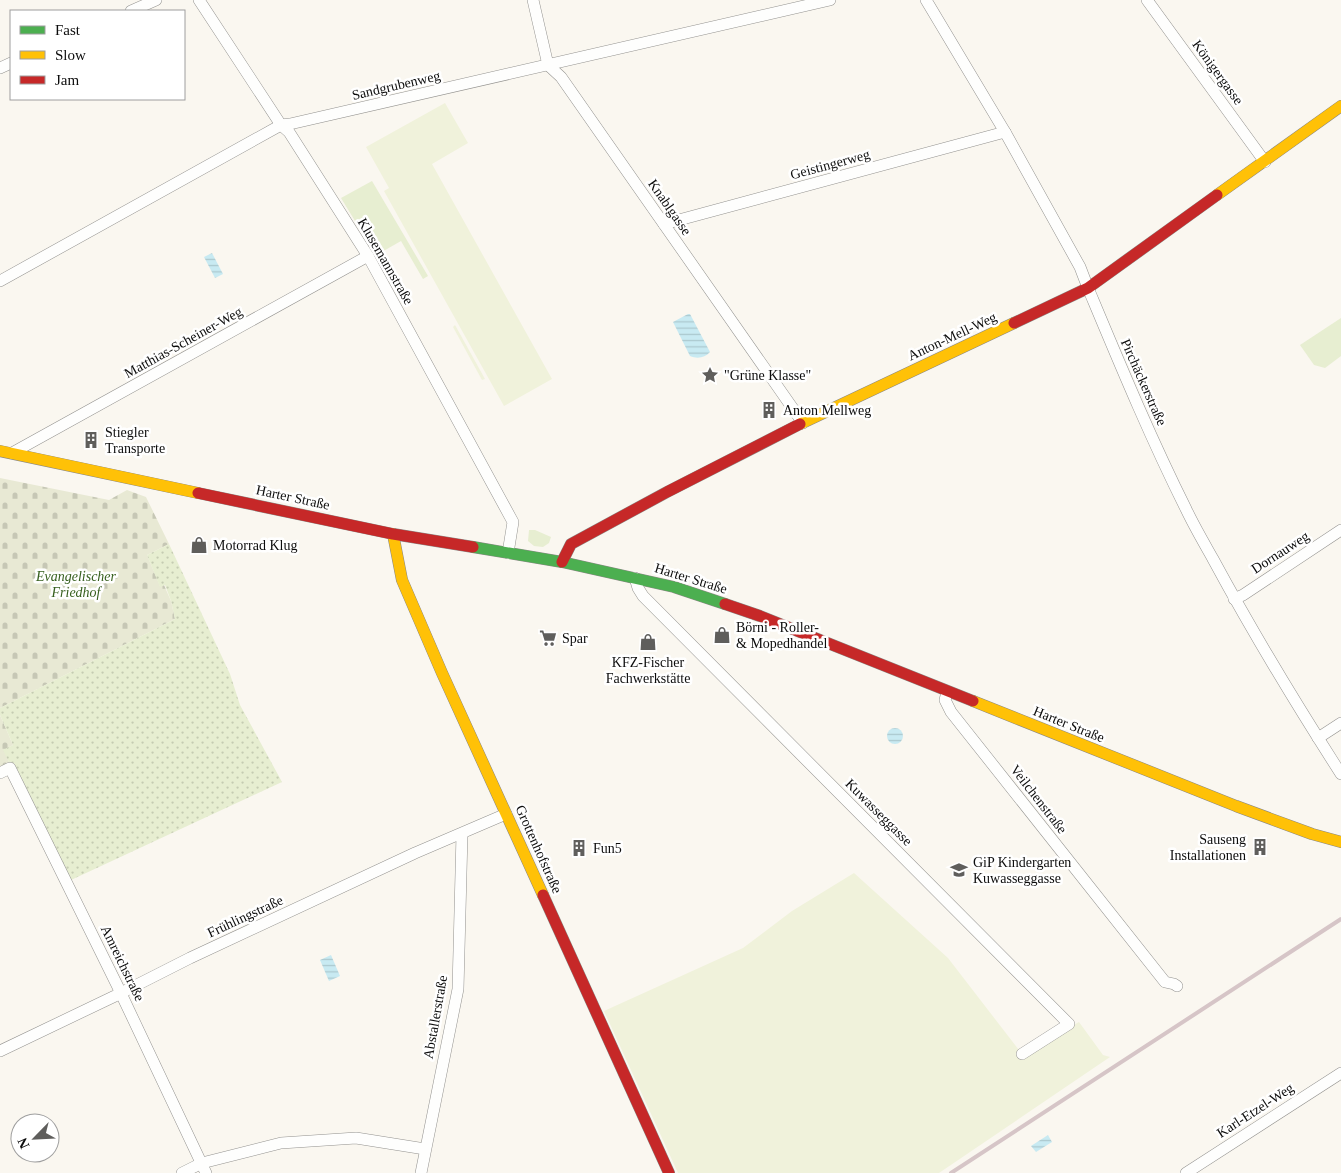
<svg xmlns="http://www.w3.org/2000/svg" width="1341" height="1173" font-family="Georgia,serif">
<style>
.grass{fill:#e7eed1}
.cemetery{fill:url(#cemetery-stones)}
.garden{fill:url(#garden-dots)}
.pitch{fill:#f0f2db}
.water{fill:url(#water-rules)}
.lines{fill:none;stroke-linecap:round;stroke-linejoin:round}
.street-casing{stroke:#93928f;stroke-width:12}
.fast-casing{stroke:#8a8885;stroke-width:12}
.slow-casing{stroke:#8a8885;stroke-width:12}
.jam-casing{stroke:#8a8885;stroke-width:12}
.street{stroke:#fefefd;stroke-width:11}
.fast{stroke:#4caf50;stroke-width:11}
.slow{stroke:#ffc107;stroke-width:11}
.jam{stroke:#c62828;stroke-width:11}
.rail{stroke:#d6c5c7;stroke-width:4}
.labels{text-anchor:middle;stroke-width:5;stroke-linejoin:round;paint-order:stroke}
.street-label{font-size:14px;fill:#0c0c0c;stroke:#fff}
.poi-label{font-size:14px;fill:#0c0c0c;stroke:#fff;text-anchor:start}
.park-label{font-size:14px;font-style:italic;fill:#37601f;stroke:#fff}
</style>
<defs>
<pattern id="cemetery-stones" width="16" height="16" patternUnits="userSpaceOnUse" patternTransform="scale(1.25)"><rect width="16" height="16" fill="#e8e9d4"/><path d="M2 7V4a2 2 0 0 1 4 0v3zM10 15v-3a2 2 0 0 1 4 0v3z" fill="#c6c7b5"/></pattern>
<pattern id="garden-dots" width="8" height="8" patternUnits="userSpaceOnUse" patternTransform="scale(1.25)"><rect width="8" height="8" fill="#e7eed1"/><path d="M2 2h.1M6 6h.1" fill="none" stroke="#c5cbb2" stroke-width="1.8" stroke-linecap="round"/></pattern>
<pattern id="water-rules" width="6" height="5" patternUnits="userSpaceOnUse" patternTransform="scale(1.25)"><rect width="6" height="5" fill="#c8eaf2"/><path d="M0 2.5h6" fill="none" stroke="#abc8ce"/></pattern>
</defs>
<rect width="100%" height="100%" fill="#faf7f0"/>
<g class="grass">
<polygon points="372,181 428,276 423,279 401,241 380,253 395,281 393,283 341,198"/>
<polygon points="1341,318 1341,356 1325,368 1314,365 1300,345"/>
<polygon points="529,530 535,530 551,537 549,543 543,547 534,546 528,541"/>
</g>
<g class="cemetery">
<polygon points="0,478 109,500 127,490 146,497 169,544 147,555 160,586 164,585 171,601 175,619 0,708"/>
<polygon points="0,715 13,745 4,750 9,762 0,767"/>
</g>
<polygon class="garden" points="169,544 230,674 240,705 282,782 71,880 14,763 9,762 3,750 13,745 0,715 0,708 175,619 171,601 165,585 160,587 147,555"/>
<g class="pitch">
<polygon points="445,103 468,143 432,164 552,379 504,406 384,191 389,188 366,147"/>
<polygon points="455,325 485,379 482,380 453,327"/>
<polygon points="854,873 948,958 1022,1054 1079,1022 1103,1055 1110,1057 939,1173 678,1173 604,1011 743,948 792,911"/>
</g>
<g class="water">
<polygon points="212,253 223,274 215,278 204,257"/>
<path d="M688,314H690L710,352C705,358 697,359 690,356L673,322Z"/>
<circle cx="895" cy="736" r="8"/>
<polygon points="331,955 340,976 329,981 320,960"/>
<polygon points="1048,1135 1052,1142 1036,1152 1031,1146"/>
</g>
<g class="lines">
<g class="street-casing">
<g id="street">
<polyline points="199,0 281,125 289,132 368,256 513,522 508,553"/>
<polyline points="533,0 548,65 561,77 803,423"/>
<path d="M926,0L1005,132L1080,267L1088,288C1119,362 1150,437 1186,509C1194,526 1204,543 1213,559C1253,633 1296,704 1341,774"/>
<polyline points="1147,0 1265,162"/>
<polyline points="131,11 156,0"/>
<polyline points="0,68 11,63"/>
<polyline points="664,224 1005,132"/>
<polyline points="0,281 281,125 290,124 830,0"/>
<polyline points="12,453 368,256"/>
<polyline points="635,578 638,588 643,596 1069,1024 1022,1054"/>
<polyline points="1234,599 1243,595 1341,530"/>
<polyline points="947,692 945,700 951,712 1165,982 1174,984 1177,986"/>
<polyline points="1318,738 1341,723"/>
<polyline points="0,773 10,768 117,985 206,1173"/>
<polyline points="0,1051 115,996 190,958 415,853 506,814"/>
<polyline points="182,1173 202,1163 281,1143 356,1138 425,1149"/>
<polyline points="421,1173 458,989 462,834"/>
<polyline points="1186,1173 1341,1073"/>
</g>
</g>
<g class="fast-casing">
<polyline id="fast" points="473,547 562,562 674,587 725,604"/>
</g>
<g class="slow-casing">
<g id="slow">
<polyline points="1217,195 1341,106"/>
<polyline points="800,424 1014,323"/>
<polyline points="0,451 198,493"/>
<polyline points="393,534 402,580 442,673 543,895"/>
<polyline points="973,701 1236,806 1312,834 1341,842"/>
</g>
</g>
<g class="jam-casing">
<g id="jam">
<polyline points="1014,323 1088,288 1217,195"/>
<polyline points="198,493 393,534 473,547"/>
<polyline points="562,562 571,544 667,492 800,424"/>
<polyline points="725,604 760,616 973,701"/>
<polyline points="543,895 669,1173"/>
</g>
</g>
<use href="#street" class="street"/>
<use href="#fast" class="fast"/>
<use href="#slow" class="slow"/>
<use href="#jam" class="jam"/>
<polyline class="rail" points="951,1173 1341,919"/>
</g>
<defs>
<g id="sight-bare" transform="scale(1.35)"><path d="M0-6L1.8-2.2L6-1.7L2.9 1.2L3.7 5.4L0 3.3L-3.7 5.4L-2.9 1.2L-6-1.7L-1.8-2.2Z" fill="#5f5e5c" stroke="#fff" stroke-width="2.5" paint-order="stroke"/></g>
<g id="building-bare" transform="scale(1.35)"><path d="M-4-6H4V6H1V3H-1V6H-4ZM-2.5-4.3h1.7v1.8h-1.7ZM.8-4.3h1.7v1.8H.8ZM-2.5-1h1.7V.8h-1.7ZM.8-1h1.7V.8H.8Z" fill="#5f5e5c" stroke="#fff" stroke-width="2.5" paint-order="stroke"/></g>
<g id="shop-bare" transform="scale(1.35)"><path d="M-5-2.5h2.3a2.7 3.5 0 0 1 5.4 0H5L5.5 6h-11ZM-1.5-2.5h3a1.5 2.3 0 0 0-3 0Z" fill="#5f5e5c" stroke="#fff" stroke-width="2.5" paint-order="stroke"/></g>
<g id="supermarket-bare" transform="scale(1.35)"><path d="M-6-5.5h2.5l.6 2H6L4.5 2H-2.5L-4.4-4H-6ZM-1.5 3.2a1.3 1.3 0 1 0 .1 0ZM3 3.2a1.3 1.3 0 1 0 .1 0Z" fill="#5f5e5c" stroke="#fff" stroke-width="2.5" paint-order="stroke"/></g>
<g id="school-bare" transform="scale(1.35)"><path d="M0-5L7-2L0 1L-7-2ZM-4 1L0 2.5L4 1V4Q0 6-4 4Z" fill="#5f5e5c" stroke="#fff" stroke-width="2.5" paint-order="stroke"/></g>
</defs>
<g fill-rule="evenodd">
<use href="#sight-bare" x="710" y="375"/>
<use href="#building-bare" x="769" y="410"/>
<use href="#building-bare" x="91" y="440"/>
<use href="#shop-bare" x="199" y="545"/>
<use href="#shop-bare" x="722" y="635"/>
<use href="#supermarket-bare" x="548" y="638"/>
<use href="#shop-bare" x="648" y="642"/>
<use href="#building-bare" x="1260" y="847"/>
<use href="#building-bare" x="579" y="848"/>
<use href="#school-bare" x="959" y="870"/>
</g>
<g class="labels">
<g class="street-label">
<text transform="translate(1218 72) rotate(54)" y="5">Königergasse</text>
<text transform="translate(396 85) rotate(-13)" y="5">Sandgrubenweg</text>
<text transform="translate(830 164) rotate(-15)" y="5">Geistingerweg</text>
<text transform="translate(670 207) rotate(55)" y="5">Knablgasse</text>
<text transform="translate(386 261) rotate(60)" y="5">Klusemannstraße</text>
<text transform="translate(952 336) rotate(-25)" y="5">Anton-Mell-Weg</text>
<text transform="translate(183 342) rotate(-29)" y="5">Matthias-Scheiner-Weg</text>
<text transform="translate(1144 382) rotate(66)" y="5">Pirchäckerstraße</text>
<text transform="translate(293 497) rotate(12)" y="5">Harter Straße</text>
<text transform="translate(1280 552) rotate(-33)" y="5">Dornauweg</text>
<text transform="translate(691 578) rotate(17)" y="5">Harter Straße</text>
<text transform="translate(1069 724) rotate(22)" y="5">Harter Straße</text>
<text transform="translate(1039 799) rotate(52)" y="5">Veilchenstraße</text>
<text transform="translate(879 812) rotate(45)" y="5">Kuwasseggasse</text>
<text transform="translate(539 849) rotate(66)" y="5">Grottenhofstraße</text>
<text transform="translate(245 916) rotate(-25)" y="5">Frühlingstraße</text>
<text transform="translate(123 963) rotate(64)" y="5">Amreichstraße</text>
<text transform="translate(435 1017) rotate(-80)" y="5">Abstallerstraße</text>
<text transform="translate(1255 1110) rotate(-33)" y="5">Karl-Etzel-Weg</text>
</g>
<g class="poi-label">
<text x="724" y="380">"Grüne Klasse"</text>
<text x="783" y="415">Anton Mellweg</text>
<text x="105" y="437">Stiegler<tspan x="105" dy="16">Transporte</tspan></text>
<text x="213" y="550">Motorrad Klug</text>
<text x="736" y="632">Börni - Roller-<tspan x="736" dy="16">&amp; Mopedhandel</tspan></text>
<text x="562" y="643">Spar</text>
<text x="648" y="667" text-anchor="middle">KFZ-Fischer<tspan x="648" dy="16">Fachwerkstätte</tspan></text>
<text x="1246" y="844" text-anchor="end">Sauseng<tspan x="1246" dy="16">Installationen</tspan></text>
<text x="593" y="853">Fun5</text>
<text x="973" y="867">GiP Kindergarten<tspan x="973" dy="16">Kuwasseggasse</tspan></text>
</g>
<g class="park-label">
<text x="76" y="581">Evangelischer<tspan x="76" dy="16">Friedhof</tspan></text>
</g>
</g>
<rect x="10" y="10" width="175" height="90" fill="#ffffff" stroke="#9e9e9e"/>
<rect x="20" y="26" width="25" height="8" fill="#4caf50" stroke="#9e9e9e"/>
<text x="55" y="35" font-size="15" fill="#0c0c0c">Fast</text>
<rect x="20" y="51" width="25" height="8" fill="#ffc107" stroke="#9e9e9e"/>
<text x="55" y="60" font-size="15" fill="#0c0c0c">Slow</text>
<rect x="20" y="76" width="25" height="8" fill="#c62828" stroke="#9e9e9e"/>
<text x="55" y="85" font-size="15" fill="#0c0c0c">Jam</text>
<g transform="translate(35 1138) rotate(246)"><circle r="24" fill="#ffffff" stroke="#9e9e9e"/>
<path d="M0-4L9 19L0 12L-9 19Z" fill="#5f5e5c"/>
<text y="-8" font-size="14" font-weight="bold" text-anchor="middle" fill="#0c0c0c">N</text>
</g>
</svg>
